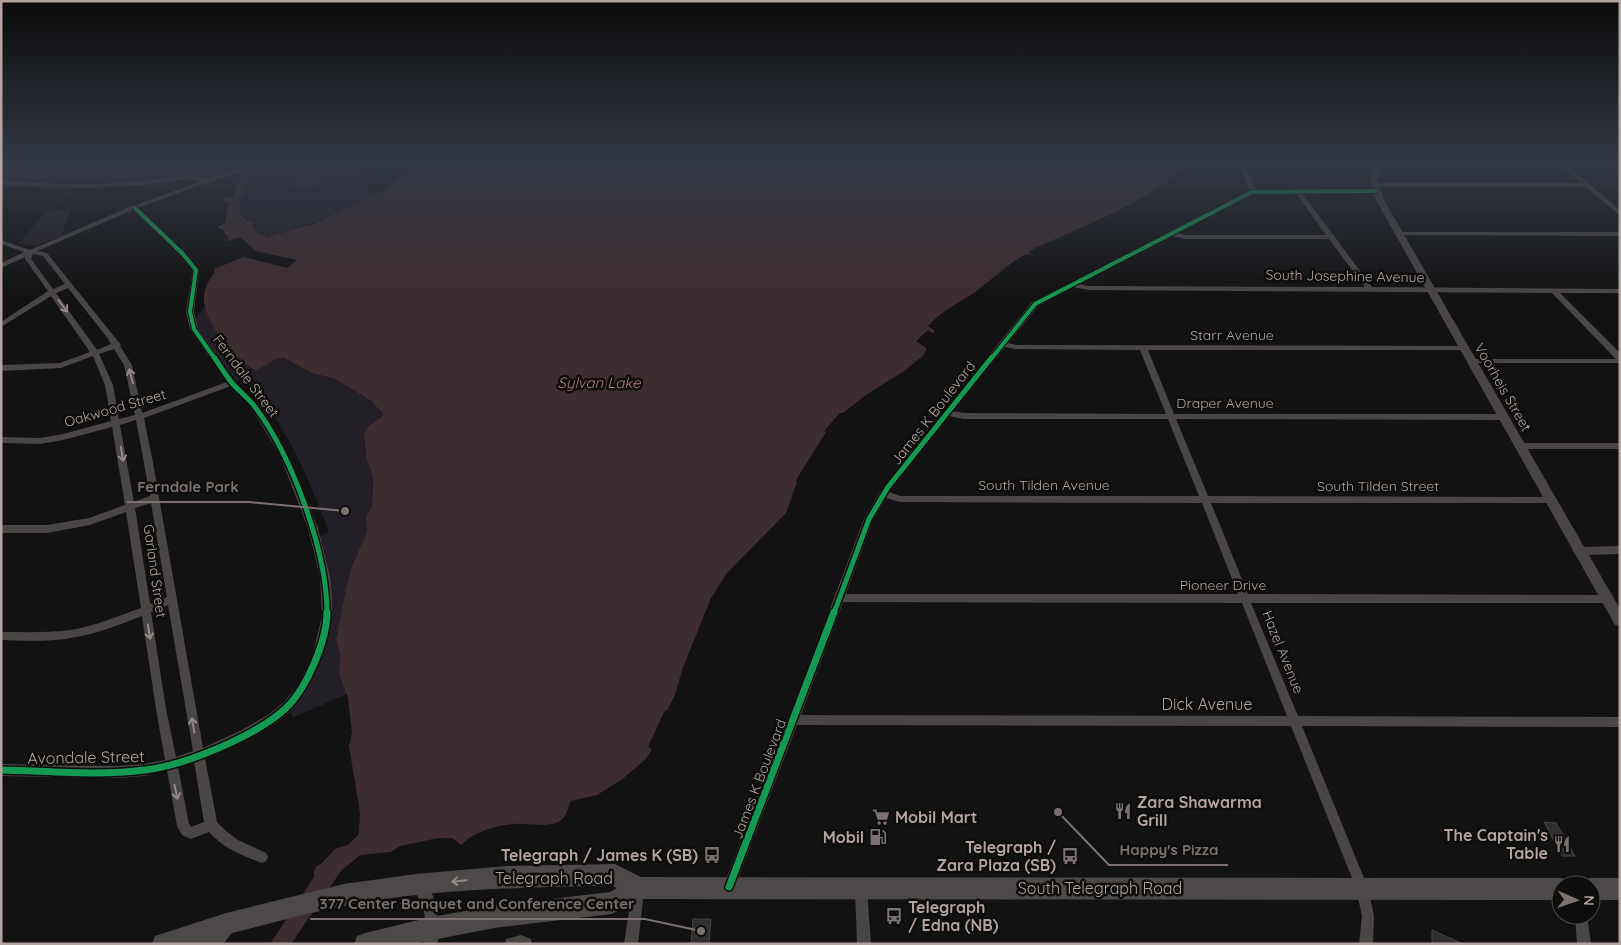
<svg xmlns="http://www.w3.org/2000/svg" width="1621" height="945" font-family="Quicksand,sans-serif">
<style>
.green{fill:#231f27}
.water{fill:#3e2d30}
.building{fill:#302e2e;stroke:#464240}
.lines{fill:none;stroke-linecap:round;stroke-linejoin:round}
.minor{fill:#4a4646;fill-rule:evenodd}
.tertiary{fill:#4a4646;fill-rule:evenodd}
.trunk{fill:#4c4948;fill-rule:evenodd}
.cycleway-far2-casing{stroke:#0d0d0c;stroke-width:6}
.cycleway-far1-casing{stroke:#0d0d0c;stroke-width:8}
.cycleway-casing{stroke:#0d0d0c;stroke-width:10}
.cycleway-far2{stroke:#139951;stroke-width:4}
.cycleway-far1{stroke:#139951;stroke-width:5}
.cycleway{stroke:#139951;stroke-width:7}
.oneway{stroke:#948886}
.oneway2{stroke:#948987}
.labels{text-anchor:middle;stroke-width:5;stroke-linejoin:round;paint-order:stroke}
.street-label{font-size:14px;fill:#b3a4a2;stroke:#0d0d0c}
.water-label{font-size:15px;font-style:italic;fill:#af787f;stroke:#0d0d0c}
.near-street-label{font-size:16px;fill:#b3a4a2;stroke:#0d0d0c}
.near-poi-label{font-size:16px;font-weight:bold;fill:#b3a4a2;stroke:#0d0d0c;text-anchor:end}
.leader{fill:none;stroke:#7b7170;stroke-width:2}
.callout-dot{fill:#7b7170;stroke:#0d0d0c;stroke-width:2}
.callout-label{font-size:15px;text-anchor:middle;font-weight:bold;fill:#7b7170;stroke:#0d0d0c;stroke-width:5;stroke-linejoin:round;paint-order:stroke}
</style>
<rect width="100%" height="100%" fill="#121212"/>
<g class="green">
<path d="M270,163H358L370,180L366,188L381,192C351,207 321,222 289,231C282,233 275,237 267,236C258,236 255,229 250,222C247,218 242,217 239,212C233,198 255,184 249,169Z"/>
<path d="M229,164L235,165L238,169L214,177L132,186L73,189L48,212L71,208L61,236L35,246L19,243L45,212L70,190L1,187V177C28,180 55,179 81,179C132,179 180,174 229,164Z"/>
<path d="M205,307C215,332 231,358 256,371L276,359L284,358L312,373L335,379L350,388L371,401L383,415C379,423 368,425 364,434L366,457L373,477L372,507L366,517L367,532L352,566L347,584L336,639L340,654L339,673L347,694L292,718L291,710C317,682 333,639 332,601C331,580 324,557 320,536L329,532C308,476 285,422 244,378L237,381C224,365 200,340 195,319Z"/>
</g>
<path class="water" d="M1,163H248L249,169L254,170C250,175 250,179 248,185C241,200 230,216 254,223L252,226L259,234L268,237L313,224L383,191L408,172L438,163H1184C1170,193 1066,234 1033,249L1028,253L1034,255L1026,254C1006,265 991,281 972,294C955,305 942,311 928,326L935,331L933,333L928,330L916,341L927,349L923,356L904,371L866,395L843,413H840L824,431L826,432L796,480L797,482L786,513L727,573L711,598L682,670L675,695L668,709L664,712L648,747L652,749L646,759L621,780L597,795L571,801C567,808 567,817 560,821C549,828 526,823 514,824C496,825 474,832 461,845L452,838H438L400,846L391,852L360,855L341,871L291,944H270L314,877V871L316,867L322,863L335,849L348,845L359,834L360,813L349,746L352,733L348,698L339,673L340,654L336,639L347,584L352,566L367,532L366,517L372,507L373,477L366,457L364,434L369,426L382,417V413L371,401L350,388L335,379L312,373L284,358L276,359L256,371C235,360 202,321 204,296C205,285 210,280 215,271L214,269L244,257L287,268L297,260L256,251L240,237L228,241L226,240L229,238L223,230L217,227L225,223L229,202H223L225,197H232L240,178L241,171L235,165L229,164C180,174 132,179 81,179C55,179 28,180 1,177Z"/>
<g class="building">
<polygon points="305,178 314,178 320,183 298,189 292,183"/>
<polygon points="1544,822 1556,823 1575,856 1562,856"/>
<polygon points="693,919 711,919 709,944 691,944"/>
<polygon points="1432,930 1463,944 1432,944"/>
</g>
<g class="lines">
<g class="minor">
<path d="M257,163H268L200,185L138,208L185,253L199,270L194,312L198,329L235,381L258,405L288,455L318,528L330,577L332,596V616L322,658L305,693L291,711L276,723L250,738L217,754L205,758L217,822L226,831L238,840L266,853L268,857L266,861L262,863C243,856 223,848 209,832L191,839L182,835L177,826L167,770L144,776L119,778L1,776V764L119,766L144,764L165,760L156,709L142,616C119,625 96,634 71,638C48,642 24,641 1,640V632C24,632 48,633 71,630C95,626 118,616 141,608L126,512L90,525L47,533H1V525H47L89,518L125,505L112,427L63,440L40,444L1,443V437L40,438L63,434L111,421L105,385L93,356L61,368L1,371V365L60,363L90,352L51,296L1,327V322L48,291L25,259V257L1,268V263L24,252L1,244V240L30,250L129,207L202,181L186,179L143,185L82,188L1,185V181L62,184H103L143,181L192,175L208,179ZM133,210L181,255L193,270L186,312L190,329L227,382L142,413L132,365L120,346L121,345L47,253L37,251ZM33,254L43,256L65,284L53,289L31,259ZM68,288L106,336L111,344L97,350L56,293ZM114,349L124,365L135,415L119,419L113,385L99,354ZM231,386L252,409L280,455L308,528L320,577L322,616L312,658L297,687L283,703L268,715L242,730L203,748L153,463L144,418ZM136,420L150,496L134,502L120,425ZM151,503L167,597L150,604L135,508ZM168,605L193,751L176,757L166,709L151,612ZM194,761L204,822L191,827L189,824L178,767Z"/>
<polygon points="1558,163 1565,163 1620,210 1620,215 1585,187 1374,187 1371,185 1374,183 1581,183"/>
<path d="M1243,165L1246,167L1256,190H1378V192L1376,193H1302L1372,287L1620,289V293H1560L1620,353V363H1468L1467,361L1468,359H1616L1552,293L1088,290L1073,287L1038,306L1008,343L1016,345L1466,346L1467,348L1466,350H1148L1174,414H1503L1507,417L1503,420L1176,419L1208,496L1550,497L1553,498L1555,500L1553,502L1550,503H1211L1248,594L1608,595L1612,596L1613,599L1612,602L1608,603H1251L1298,716L1620,717V727L1302,726L1368,888L1374,916L1373,944H1359L1362,916L1356,888L1291,726L797,725L733,891L729,893L725,891L723,887L764,783L864,519L880,492L1032,302L1250,191L1240,167ZM1296,193L1326,235H1186L1177,233L1253,194ZM1171,236L1186,239H1329L1365,287L1088,286L1079,284ZM1005,347L1016,349L1140,350L1166,414L963,413L953,411ZM949,416L963,419H1168L1199,496H900L889,492ZM886,498L900,502L1202,503L1238,594H846L873,520ZM843,602L1242,603L1287,716L801,715Z"/>
<polygon points="1399,232 1620,232 1620,236 1397,235 1397,233"/>
<polygon points="1519,443 1620,443 1620,449 1519,449 1515,446"/>
<polygon points="1620,546 1620,554 1580,555 1577,554 1575,551 1577,548 1580,547"/>
<path d="M417,880C441,890 438,923 438,944H424L425,920L423,905L411,886L413,882Z"/>
<polygon points="861,883 865,885 867,889 871,944 857,944 855,889 857,885"/>
<polygon points="638,885 642,887 644,891 638,944 624,944 632,891 634,887"/>
<polygon points="1575,915 1587,915 1591,944 1577,944"/>
<polygon points="521,935 531,939 532,944 505,944 506,939"/>
</g>
<polygon class="tertiary" points="1374,163 1382,163 1378,181 1384,200 1620,609 1620,626 1615,625 1376,200 1370,181"/>
<g class="trunk">
<path d="M615,864L641,877L1561,878L1569,881L1570,885H1561V900L641,899L612,914L494,928L412,944H354L357,936L365,933L431,917L494,906L610,892L617,888L613,886C523,887 432,889 343,906C306,913 269,924 232,933L223,944H152L155,936L226,913L344,884L416,874L507,866Z"/>
<polygon points="1591,878 1620,878 1620,900 1591,900 1591,885 1582,885 1583,881"/>
</g>
<g class="cycleway-far2-casing">
<g id="cycleway-far2">
<polyline points="135,208 183,254 196,270 190,312 194,329 215,359"/>
<polyline points="991,359 1035,304 1252,192 1376,191"/>
</g>
</g>
<g class="cycleway-far1-casing">
<g id="cycleway-far1">
<path d="M214,357C220,366 225,374 231,382C239,391 248,398 255,407C292,456 327,551 327,613"/>
<polyline points="834,613 869,519 888,487 992,357"/>
</g>
</g>
<g class="cycleway-casing">
<g id="cycleway">
<path d="M1,770C48,771 98,776 145,770C186,765 256,736 286,708C307,688 327,640 327,612"/>
<polyline points="729,887 834,612"/>
</g>
</g>
<use href="#cycleway-far2" class="cycleway-far2"/>
<use href="#cycleway-far1" class="cycleway-far1"/>
<use href="#cycleway" class="cycleway"/>
</g>
<defs><path id="oneway-shaft" d="M-6 0H5M1.5-3L5.5 0L1.5 3" fill="none" stroke-width="1.6" stroke-linecap="round" stroke-linejoin="round" transform="scale(1.25)"/></defs>
<g class="oneway">
<use href="#oneway-shaft" transform="translate(63 306) rotate(53)"/>
<use href="#oneway-shaft" transform="translate(131 376) rotate(-104)"/>
<use href="#oneway-shaft" transform="translate(122 454) rotate(81)"/>
<use href="#oneway-shaft" transform="translate(149 632) rotate(81)"/>
<use href="#oneway-shaft" transform="translate(193 725) rotate(-100)"/>
<use href="#oneway-shaft" transform="translate(176 792) rotate(78)"/>
</g>
<use class="oneway2" href="#oneway-shaft" transform="translate(459 881) rotate(174)"/>
<linearGradient id="sky" x2="0" y2="1"><stop stop-color="#0a0a0a"/><stop offset="0.55" stop-color="#333944"/><stop offset="1" stop-color="#333944" stop-opacity="0"/></linearGradient>
<rect width="1621" height="296" fill="url(#sky)"/>
<defs>
<g id="restaurant-bare" transform="scale(1.35)"><path d="M-5-6h1v4h1v-4h1v4h1v-4h1v5L-1.5 .5V6h-2V.5L-5-1ZM5-6V6H3V1.5H1.5Q1.5-4 5-6Z" fill="#7b7170" stroke="#0d0d0c" stroke-width="2.5" paint-order="stroke"/></g>
<g id="supermarket-bare" transform="scale(1.35)"><path d="M-6-5.5h2.5l.6 2H6L4.5 2H-2.5L-4.4-4H-6ZM-1.5 3.2a1.3 1.3 0 1 0 .1 0ZM3 3.2a1.3 1.3 0 1 0 .1 0Z" fill="#7b7170" stroke="#0d0d0c" stroke-width="2.5" paint-order="stroke"/></g>
<g id="fuel-bare" transform="scale(1.35)"><path d="M-5.5-6h7V0h2V4h1.3V-2.5L3-4.5l.8-.8L6-3V5H2.5V1h-1V6h-7ZM-4.2-4.7v3.2H.2V-4.7Z" fill="#7b7170" stroke="#0d0d0c" stroke-width="2.5" paint-order="stroke"/></g>
<g id="bus-bare" transform="scale(1.35)"><path d="M-5-6H5V4H4V6H2V4H-2V6H-4V4H-5ZM-3.5-4V0h7V-4ZM-3.5 1.2v1.5H-2V1.2ZM2 1.2v1.5H3.5V1.2Z" fill="#7b7170" stroke="#0d0d0c" stroke-width="2.5" paint-order="stroke"/></g>
</defs>
<g fill-rule="evenodd">
<use href="#restaurant-bare" x="1123" y="811"/>
<use href="#supermarket-bare" x="881" y="817"/>
<use href="#fuel-bare" x="878" y="837"/>
<use href="#restaurant-bare" x="1562" y="844"/>
<use href="#bus-bare" x="712" y="855"/>
<use href="#bus-bare" x="1070" y="856"/>
<use href="#bus-bare" x="894" y="916"/>
</g>
<g class="labels">
<g class="street-label">
<text transform="translate(1345 276) rotate(1)" y="5">South Josephine Avenue</text>
<text x="1232" y="340">Starr Avenue</text>
<text transform="translate(246 376) rotate(53)" y="5">Ferndale Street</text>
<text transform="translate(1503 387) rotate(60)" y="5">Voorheis Street</text>
<text x="1225" y="408">Draper Avenue</text>
<text transform="translate(115 408) rotate(-16)" y="5">Oakwood Street</text>
<text transform="translate(933 413) rotate(-52)" y="5">James K Boulevard</text>
<text x="1044" y="490">South Tilden Avenue</text>
<text x="1378" y="491">South Tilden Street</text>
<text transform="translate(155 571) rotate(82)" y="5">Garland Street</text>
<text x="1223" y="590">Pioneer Drive</text>
<text transform="translate(1283 652) rotate(68)" y="5">Hazel Avenue</text>
<text transform="translate(759 779) rotate(-69)" y="5">James K Boulevard</text>
</g>
<g class="water-label">
<text x="599" y="388">Sylvan Lake</text>
</g>
<g class="near-street-label">
<text x="1207" y="710">Dick Avenue</text>
<text transform="translate(86 757) rotate(-1)" y="6">Avondale Street</text>
<text x="554" y="884">Telegraph Road</text>
<text x="1100" y="894">South Telegraph Road</text>
</g>
<g class="near-poi-label">
<text x="1137" y="808" text-anchor="start">Zara Shawarma<tspan x="1137" dy="18">Grill</tspan></text>
<text x="895" y="823" text-anchor="start">Mobil Mart</text>
<text x="1548" y="841">The Captain's<tspan x="1548" dy="18">Table</tspan></text>
<text x="864" y="843">Mobil</text>
<text x="1056" y="853">Telegraph /<tspan x="1056" dy="18">Zara Plaza (SB)</tspan></text>
<text x="698" y="861">Telegraph / James K (SB)</text>
<text x="908" y="913" text-anchor="start">Telegraph<tspan x="908" dy="18">/ Edna (NB)</tspan></text>
</g>
</g>
<path class="leader" d="M345 511L249 502H127M1058 812L1109 865H1228M701 931L645 919H310"/>
<g class="callout-dot">
<circle cx="345" cy="511" r="5"/>
<circle cx="1058" cy="812" r="5"/>
<circle cx="701" cy="931" r="5"/>
</g>
<g class="callout-label">
<text x="188" y="492">Ferndale Park</text>
<text x="1169" y="855">Happy's Pizza</text>
<text x="477" y="909">377 Center Banquet and Conference Center</text>
</g>
<rect width="1621" height="945" fill="none" stroke="#b3a4a2" stroke-width="5"/>
<g transform="translate(1576 900) rotate(92)"><circle r="24" fill="#0d0d0c" stroke="#4f4948"/>
<path d="M0-4L9 19L0 12L-9 19Z" fill="#7b7170"/>
<text y="-8" font-size="14" font-weight="bold" text-anchor="middle" fill="#b3a4a2">N</text>
</g>
</svg>
